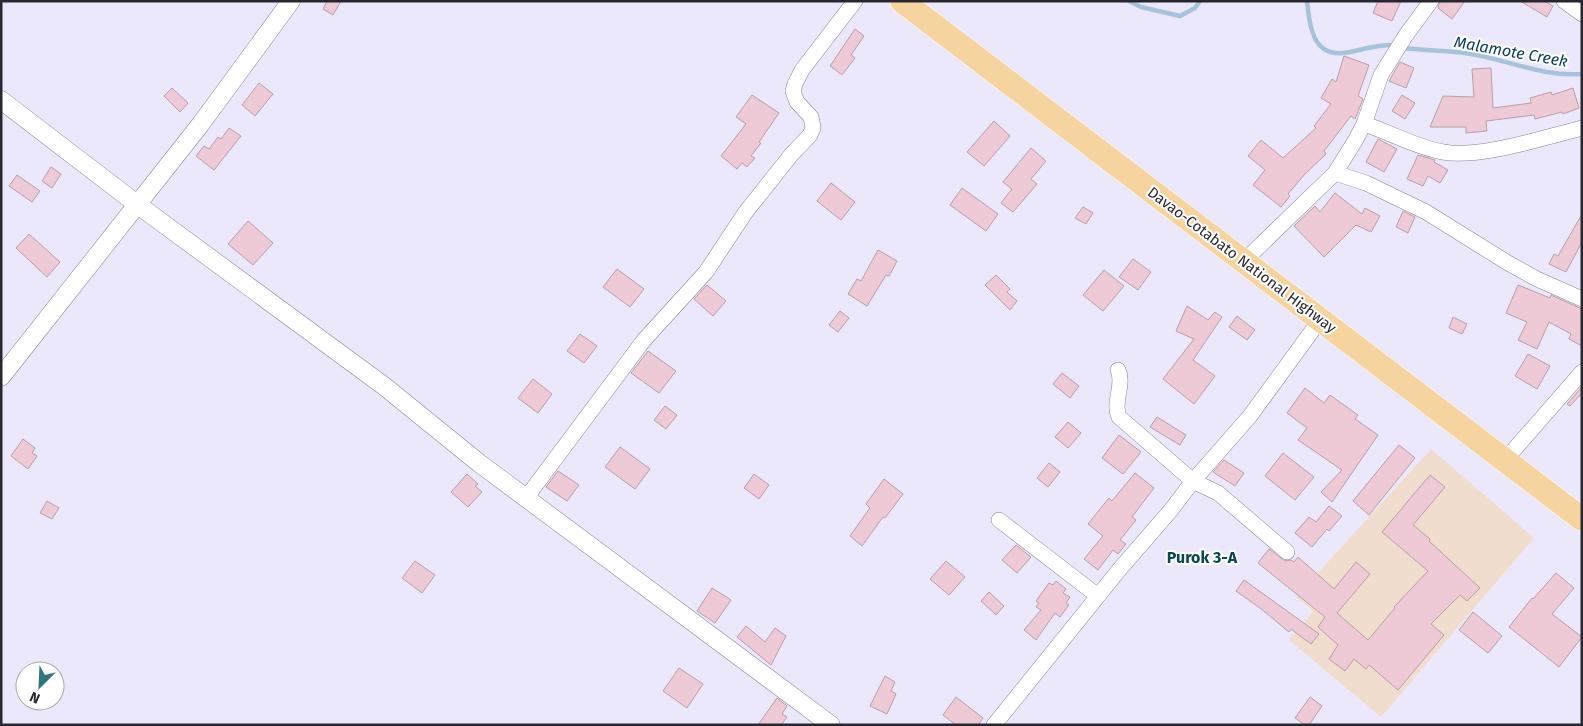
<svg xmlns="http://www.w3.org/2000/svg" width="1583" height="726" font-family="'Fira Sans',sans-serif">
<style>
.education{fill:#f0ddcd}
.lines{fill:none;stroke-linecap:round;stroke-linejoin:round}
.stream{stroke:#a7c3db;stroke-width:4.5}
.building{fill:#eec9d6;stroke:#b89ea6}
.minor-casing{stroke:#878298;stroke-width:16}
.tertiary-casing{stroke:#878298;stroke-width:19}
.trunk-casing{stroke:#fff;stroke-width:25}
.minor{stroke:#fff;stroke-width:15}
.tertiary{stroke:#fff;stroke-width:18}
.trunk{stroke:#f6d49f;stroke-width:24}
.labels{text-anchor:middle;stroke-width:4;stroke-linejoin:round;paint-order:stroke}
.street-label{font-size:15px;fill:#282730;stroke:#fff}
.water-label{font-size:16px;font-style:italic;fill:#0c3c5c;stroke:#fff}
.neighbourhood-label{font-size:16px;font-weight:bold;fill:#074750;stroke:#fff}
</style>
<rect width="100%" height="100%" fill="#ebe8fb"/>
<polygon class="education" points="1431,449 1534,538 1381,717 1289,640 1313,611 1296,597"/>
<g class="lines">
<g class="stream">
<polyline points="1129,1 1141,7 1180,16 1195,8 1200,1"/>
<path d="M1307,1C1310,28 1313,60 1350,52C1364,49 1377,45 1392,45"/>
<path d="M1405,48C1427,51 1449,50 1471,54C1508,60 1543,77 1582,74"/>
</g>
</g>
<g class="building">
<polygon points="327,1 341,1 333,15 323,9"/>
<polygon points="1378,1 1401,1 1392,21 1373,13"/>
<polygon points="1440,1 1465,1 1452,19 1438,8"/>
<polygon points="1520,1 1544,1 1553,6 1547,17"/>
<polygon points="855,29 864,36 851,55 855,58 842,75 830,66"/>
<polygon points="1344,56 1369,65 1358,96 1363,99 1355,119 1351,116 1324,151 1326,154 1304,175 1288,194 1290,196 1281,207 1253,185 1265,170 1248,156 1261,140 1283,158 1316,128 1314,126 1331,104 1321,98 1332,79 1336,82"/>
<polygon points="1400,62 1414,68 1406,88 1389,81"/>
<polygon points="1491,68 1493,108 1531,103 1530,98 1551,92 1552,95 1573,88 1579,108 1563,114 1562,112 1535,119 1534,115 1486,121 1487,131 1466,133 1466,127 1430,127 1443,96 1474,97 1472,69"/>
<polygon points="259,83 273,94 255,116 242,105"/>
<polygon points="172,88 188,103 180,112 164,96"/>
<polygon points="752,95 779,113 759,142 761,143 751,156 755,158 747,167 742,163 737,169 721,156 746,124 736,117"/>
<polygon points="1402,95 1415,103 1405,119 1392,111"/>
<polygon points="994,121 1010,136 984,166 967,152"/>
<polygon points="229,128 241,136 214,170 196,156 204,146 209,149 218,137 221,139"/>
<polygon points="1378,139 1397,149 1384,172 1366,162"/>
<polygon points="1031,148 1046,161 1031,179 1037,184 1013,212 1001,203 1012,189 1003,182"/>
<polygon points="1418,155 1435,160 1434,162 1448,170 1440,183 1428,176 1423,186 1407,179"/>
<polygon points="51,167 61,174 52,188 42,181"/>
<polygon points="17,175 40,191 32,202 9,186"/>
<polygon points="831,183 855,202 841,220 817,201"/>
<polygon points="962,188 998,214 986,231 950,205"/>
<polygon points="1335,193 1362,214 1365,208 1380,216 1371,232 1356,225 1324,257 1294,226 1315,206 1320,212"/>
<polygon points="1083,207 1093,213 1086,224 1075,218"/>
<polygon points="1403,211 1415,217 1408,233 1396,227"/>
<polygon points="1582,214 1582,242 1566,272 1549,264 1554,254 1558,256"/>
<polygon points="248,221 273,243 253,265 228,244"/>
<polygon points="29,234 60,262 47,277 16,248"/>
<polygon points="878,250 897,261 889,276 886,275 867,306 848,294 857,279 861,281"/>
<polygon points="1133,259 1151,272 1138,290 1119,277"/>
<polygon points="617,269 644,289 630,307 603,287"/>
<polygon points="1104,270 1124,286 1103,311 1083,295"/>
<polygon points="996,275 1010,289 1007,292 1017,301 1010,310 985,285"/>
<polygon points="707,285 726,301 713,316 694,299"/>
<polygon points="1518,285 1550,298 1551,295 1582,309 1582,346 1569,339 1571,334 1549,322 1537,349 1518,340 1527,322 1506,313"/>
<polygon points="1187,306 1208,320 1215,312 1222,317 1193,360 1215,376 1194,404 1163,379 1194,339 1176,331"/>
<polygon points="840,311 849,318 838,332 829,325"/>
<polygon points="1237,316 1255,330 1247,340 1229,327"/>
<polygon points="1453,317 1467,324 1462,334 1449,328"/>
<polygon points="580,334 597,346 584,363 567,351"/>
<polygon points="648,351 676,371 659,393 631,373"/>
<polygon points="1528,354 1550,366 1537,389 1515,376"/>
<polygon points="1062,373 1079,386 1070,398 1053,384"/>
<polygon points="533,379 552,394 538,413 518,398"/>
<polygon points="1582,387 1582,393 1570,406 1567,404"/>
<polygon points="1305,388 1324,403 1330,395 1358,415 1355,419 1378,435 1332,502 1321,492 1342,470 1298,440 1307,428 1287,413"/>
<polygon points="665,406 677,415 666,429 654,420"/>
<polygon points="1157,417 1186,435 1180,445 1150,427"/>
<polygon points="1068,422 1081,433 1068,448 1055,437"/>
<polygon points="1119,435 1141,452 1123,474 1102,458"/>
<polygon points="23,439 35,448 32,453 37,456 28,469 11,456"/>
<polygon points="1399,445 1415,458 1369,515 1353,501"/>
<polygon points="620,447 650,469 635,489 605,467"/>
<polygon points="1283,453 1314,477 1295,500 1265,476"/>
<polygon points="1224,460 1244,473 1235,486 1213,472"/>
<polygon points="1049,463 1060,472 1048,487 1037,478"/>
<polygon points="558,471 579,485 567,501 546,487"/>
<polygon points="1135,473 1154,488 1132,517 1136,520 1120,540 1126,544 1118,554 1113,550 1098,570 1084,559 1103,536 1088,524 1109,498 1112,501"/>
<polygon points="467,474 478,484 475,486 482,492 468,507 451,492"/>
<polygon points="754,474 769,485 759,499 744,488"/>
<polygon points="1430,475 1445,487 1413,525 1430,539 1429,541 1480,588 1467,601 1460,595 1431,624 1444,635 1398,690 1369,665 1366,669 1354,659 1345,671 1329,659 1338,645 1318,627 1325,617 1258,563 1269,549 1285,561 1291,560 1294,562 1298,557 1334,589 1356,562 1370,574 1337,613 1368,640 1395,608 1394,607 1428,571 1382,532"/>
<polygon points="884,479 903,494 885,518 883,517 862,546 850,536 870,508 866,504"/>
<polygon points="47,501 59,508 52,519 40,513"/>
<polygon points="1329,506 1342,516 1329,531 1327,529 1312,547 1295,533 1309,517 1316,522"/>
<polygon points="1016,545 1031,557 1017,573 1002,560"/>
<polygon points="415,561 435,575 422,593 402,578"/>
<polygon points="946,561 965,577 949,595 930,579"/>
<polygon points="1556,573 1574,588 1552,614 1582,637 1559,667 1509,627 1532,598 1533,599"/>
<polygon points="1244,580 1319,634 1311,644 1291,629 1289,632 1260,608 1236,591"/>
<polygon points="1056,581 1066,589 1063,593 1070,597 1066,603 1069,605 1060,617 1055,613 1036,640 1024,630 1041,610 1036,607 1039,603 1036,601 1049,583 1053,585"/>
<polygon points="712,588 731,600 715,623 697,611"/>
<polygon points="989,592 1004,606 996,615 981,601"/>
<polygon points="1473,612 1502,636 1488,653 1459,630"/>
<polygon points="746,626 765,642 775,628 786,636 771,665 737,637"/>
<polygon points="679,668 703,684 687,708 663,691"/>
<polygon points="885,676 895,682 891,691 896,694 887,714 870,706"/>
<polygon points="956,697 983,718 978,725 956,725 943,715"/>
<polygon points="1310,697 1322,706 1309,725 1305,725 1295,718"/>
<polygon points="777,698 787,706 782,714 787,717 781,725 758,725"/>
</g>
<g class="lines">
<g class="minor-casing">
<g id="minor">
<polyline points="1564,1 1582,14"/>
<path d="M1364,124C1390,132 1415,147 1443,152C1478,159 1546,137 1582,128"/>
<polyline points="1335,173 1366,183 1426,212 1508,263 1537,279 1582,299"/>
<polyline points="1243,262 1335,173 1355,141 1364,124 1381,75 1406,35 1431,1"/>
<path d="M1118,370C1125,385 1112,402 1119,417L1193,481L1250,416L1320,320"/>
<polyline points="1505,460 1582,372"/>
<polyline points="526,498 644,340 706,272 745,213 791,155 810,135 813,128 811,117 797,102 793,91 795,84 802,70 855,1"/>
<polyline points="999,520 1098,596"/>
<polyline points="994,725 1119,570 1171,510 1193,481 1218,493 1287,552"/>
</g>
</g>
<g class="tertiary-casing">
<g id="tertiary">
<polyline points="1,100 138,205 384,386 479,463 831,725"/>
<polyline points="1,377 200,125 291,1"/>
</g>
</g>
<g class="trunk-casing">
<polyline id="trunk" points="902,1 1582,519"/>
</g>
<use href="#minor" class="minor"/>
<use href="#tertiary" class="tertiary"/>
<use href="#trunk" class="trunk"/>
</g>
<g class="labels">
<g class="street-label">
<text transform="translate(1242 260) rotate(37)" y="5">Davao-Cotabato National Highway</text>
</g>
<g class="water-label">
<text transform="translate(1511 51) rotate(10)" y="6">Malamote Creek</text>
</g>
<g class="neighbourhood-label">
<text x="1202" y="563">Purok 3-A</text>
</g>
</g>
<rect width="1583" height="726" fill="none" stroke="#282730" stroke-width="5"/>
<g transform="translate(40 686) rotate(204)"><circle r="24" fill="#ffffff" stroke="#a9a9ac"/>
<path d="M0-4L9 19L0 12L-9 19Z" fill="#2f7681"/>
<text y="-8" font-size="14" font-weight="bold" text-anchor="middle" fill="#282730">N</text>
</g>
</svg>
